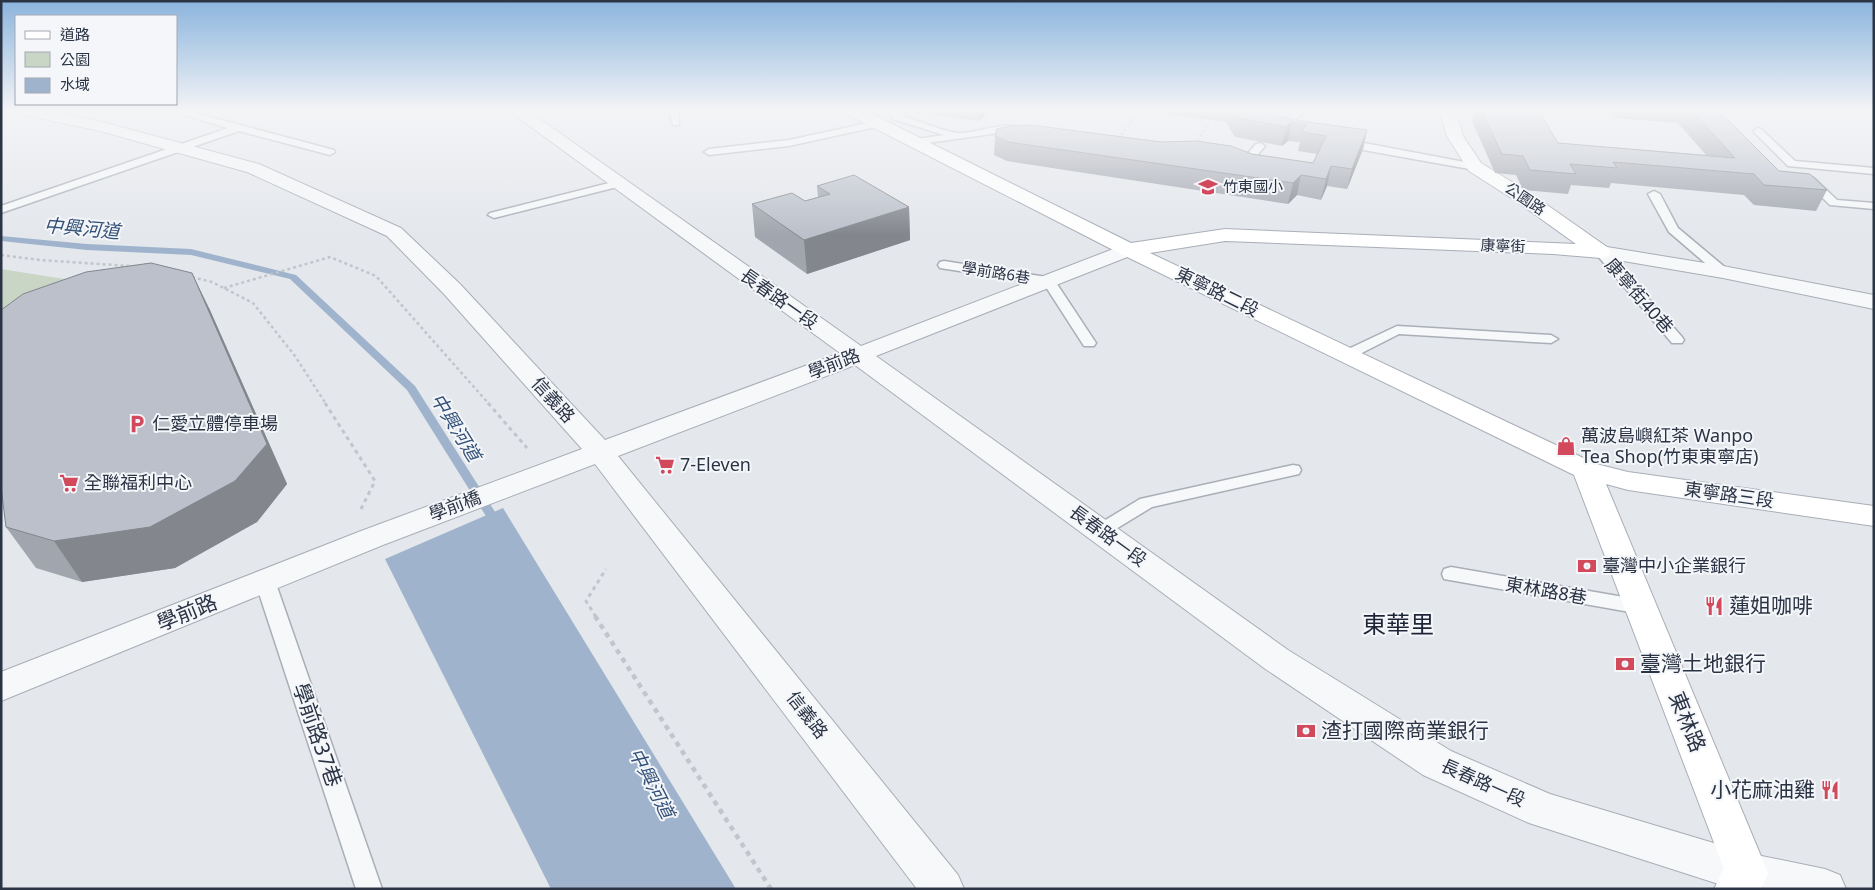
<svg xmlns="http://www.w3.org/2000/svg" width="1875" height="890" font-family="'Noto Sans','Noto Sans TC',sans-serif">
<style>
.green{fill:#c9d6c5}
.water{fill:#9fb4cc}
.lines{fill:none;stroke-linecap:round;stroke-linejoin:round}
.stream{fill:#9fb4cc;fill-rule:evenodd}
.lane-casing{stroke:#a9aeb7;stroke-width:3}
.street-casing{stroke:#a9aeb7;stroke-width:2}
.secondary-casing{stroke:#a9aeb7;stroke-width:2}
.path-far3{stroke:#c2c5cb;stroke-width:2;stroke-dasharray:2.5 2.5;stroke-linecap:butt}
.path-far2{stroke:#c2c5cb;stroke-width:2.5;stroke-dasharray:3 3;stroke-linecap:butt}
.path-far1{stroke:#c2c5cb;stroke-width:3;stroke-dasharray:4 4;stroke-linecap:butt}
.path{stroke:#c2c5cb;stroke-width:4.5;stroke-dasharray:5 5;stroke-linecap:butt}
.lane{fill:#f7f8fa;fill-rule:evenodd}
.street{fill:#f7f8fa;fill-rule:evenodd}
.secondary{fill:#fff;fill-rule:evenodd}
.wall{fill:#a1a5ae}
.shaded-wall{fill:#83868d}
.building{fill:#bbc0ca;stroke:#83868d}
.labels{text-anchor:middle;stroke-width:4;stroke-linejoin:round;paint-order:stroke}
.far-poi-label{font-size:15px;fill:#2b3445;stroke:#f4f6f9;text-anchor:start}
.far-street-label{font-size:15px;fill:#2b3445;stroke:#f4f6f9}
.street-label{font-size:18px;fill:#2b3445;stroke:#f4f6f9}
.poi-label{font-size:18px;fill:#2b3445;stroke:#f4f6f9;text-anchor:start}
.water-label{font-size:19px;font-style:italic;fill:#34527a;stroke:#f4f6f9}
.near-poi-label{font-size:21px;fill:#2b3445;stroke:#f4f6f9;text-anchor:start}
.near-street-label{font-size:21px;fill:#2b3445;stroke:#f4f6f9}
.near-quarter-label{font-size:24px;fill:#1d2536;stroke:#f4f6f9}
</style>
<rect width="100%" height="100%" fill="#e4e7ec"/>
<polygon class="green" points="1,269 153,293 1,334"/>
<polygon class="water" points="503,508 736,889 551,889 385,559"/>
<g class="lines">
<polygon class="stream" points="1,236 87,244 191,249 296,275 415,386 504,526 502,529 494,529 407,390 290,279 191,255 87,250 1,241"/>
<g class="lane-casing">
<g id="lane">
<polygon points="168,110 184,110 334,150 335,152 330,155 239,131 1,213 1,206 228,128"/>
<polygon points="669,110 679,110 679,125 673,125"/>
<path d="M890,110H900V115C916,120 943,131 957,133C974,135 1008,118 1023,130L1018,133L1005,132L914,145L909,142L910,140L944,135L893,119Z"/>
<polygon points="1294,110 1304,110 1295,120 1309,125 1309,129 1303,129 1286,123 1284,121"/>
<polygon points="877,121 882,124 880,126 789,146 709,155 704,152 709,149 789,140"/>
<polygon points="1758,128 1761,129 1795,161 1874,168 1874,174 1788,166 1753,131"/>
<polygon points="1343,139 1475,164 1480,167 1475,170 1352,148 1339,144 1339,140"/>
<polygon points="1260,143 1265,146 1250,164 1235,164 1230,161 1235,158 1243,159 1256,144"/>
<polygon points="1810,177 1814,178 1837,200 1874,203 1874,209 1830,205 1806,182 1805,180 1806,178"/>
<polygon points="617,181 621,182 622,184 621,186 494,218 488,215 490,213"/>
<polygon points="1654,191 1660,194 1678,228 1727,269 1729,272 1727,275 1719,275 1669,232 1648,194"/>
<polygon points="1601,248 1605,249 1682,337 1684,340 1682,343 1672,343 1597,255 1595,252"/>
<polygon points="944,261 1053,278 1096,343 1094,346 1084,346 1044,284 940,268 938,265 940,262"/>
<polygon points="1397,326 1551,335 1558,339 1551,343 1399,334 1352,358 1342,358 1340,355 1342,352"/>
<polygon points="1293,465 1299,466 1301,470 1299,474 1152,507 1106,535 1100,537 1094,535 1091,531 1094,527 1140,499"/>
<polygon points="1451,567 1641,600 1648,602 1651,607 1648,612 1641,614 1444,579 1442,574 1444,569"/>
<polygon points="265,574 272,576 275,581 382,889 356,889 255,581 258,576"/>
</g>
</g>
<g class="street-casing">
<g id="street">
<polygon points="12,110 45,110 102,122 259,164 401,228 460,284 605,440 840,353 508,110 527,110 861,346 1121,246 1128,244 1135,246 1138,250 1135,254 876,356 1288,650 1451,751 1550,794 1747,853 1825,869 1840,875 1846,889 1734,889 1529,823 1423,775 1264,668 855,365 618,456 958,875 964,889 917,889 595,464 383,545 1,701 1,672 361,531 582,449 444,294 387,236 247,172 100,131 14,113"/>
<polygon points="1601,246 1723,266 1874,295 1874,309 1723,278 1594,256 1591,252 1594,248"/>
</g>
</g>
<g class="secondary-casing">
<polygon id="secondary" points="843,110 864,110 1131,243 1225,229 1576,244 1516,201 1469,171 1447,136 1439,110 1455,110 1463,136 1481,163 1530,193 1607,247 1611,252 1608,256 1601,258 1553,254 1225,241 1150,253 1596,464 1628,472 1874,506 1874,526 1628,490 1606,484 1768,873 1761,889 1714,889 1724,869 1574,475 1121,254 845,113"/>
</g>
<g class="path-far3">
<polyline points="1118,139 1140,111"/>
<polyline points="1195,145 1210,120"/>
</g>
<g class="path-far2">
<polyline points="1,255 40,260 129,266"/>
<polyline points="192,277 212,282 253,303 295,356 326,404"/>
<polyline points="224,288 330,257 376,276 489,404"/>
</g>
<g class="path-far1">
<polyline points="325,403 375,481 361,509"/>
<polyline points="488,403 527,448"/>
<polyline points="596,617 586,601 606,569"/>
</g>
<polyline class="path" points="595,616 771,889"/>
<use href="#lane" class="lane"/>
<use href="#street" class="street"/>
<use href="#secondary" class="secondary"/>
</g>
<g class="wall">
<polygon points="908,110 990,110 979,121 908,111"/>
<polygon points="1138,110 1252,110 1308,122 1367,130 1363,149 1347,189 1327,186 1321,200 1297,195 1288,204 1007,161 994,155 995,136 1252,154 1313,163 1317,154 1298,151 1300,142 1288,141 1282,146 1235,137 1226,122"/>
<polygon points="1475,110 1538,110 1558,143 1706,155 1678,123 1616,118 1610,110 1718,110 1779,171 1827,190 1816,211 1754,205 1744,195 1611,183 1609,188 1571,185 1568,194 1523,190 1516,175 1495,173 1472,121"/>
<polygon points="817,186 909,207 910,240 807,274 755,237 752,204 805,201 818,197"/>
<polygon points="209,308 287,484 257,522 175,568 82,582 36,568 6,527"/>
</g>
<g class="shaded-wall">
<polygon points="979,110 990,110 979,121"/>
<polygon points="1292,122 1288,141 1282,146 1286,127"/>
<polygon points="1367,130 1363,149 1347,189 1352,169"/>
<polygon points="1331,166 1327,186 1321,200 1326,179"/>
<polygon points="1301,175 1297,195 1288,204 1293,183"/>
<polygon points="909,207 910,240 807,274 804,240"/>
<polygon points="192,273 209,308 287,484 257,522 175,568 82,582 54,541"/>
</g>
<g class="building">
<polygon points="1233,110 1252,110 1308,122 1367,130 1352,169 1331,166 1326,179 1301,175 1293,183 1008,142 995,136 997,129 1011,126 1031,125 1161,142 1196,141 1231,146 1252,154 1313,163 1326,136 1302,132 1306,124 1292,122 1286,127 1238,118"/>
<polygon points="1481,110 1538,110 1558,143 1735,158 1691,110 1718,110 1779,171 1810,174 1827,190 1764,185 1754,174 1613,162 1617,168 1570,164 1576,174 1530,170 1523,156 1502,154"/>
<polygon points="854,175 909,207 804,240 752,204 792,193 805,201 830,194 817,186"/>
<polygon points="151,263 192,273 267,444 235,481 150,527 54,541 6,527 1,487 1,310 23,294 86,272"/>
</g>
<linearGradient id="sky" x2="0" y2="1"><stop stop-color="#8bb4dd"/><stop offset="0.47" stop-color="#f3f4f6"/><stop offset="1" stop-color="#f3f4f6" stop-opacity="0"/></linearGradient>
<rect width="1875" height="235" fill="url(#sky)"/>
<defs>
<g id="school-bare" transform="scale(1.5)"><path d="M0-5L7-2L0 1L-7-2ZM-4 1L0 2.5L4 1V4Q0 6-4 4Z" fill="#d1495b" stroke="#f4f6f9" stroke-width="2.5" paint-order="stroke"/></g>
<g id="parking-bare" transform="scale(1.5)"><path d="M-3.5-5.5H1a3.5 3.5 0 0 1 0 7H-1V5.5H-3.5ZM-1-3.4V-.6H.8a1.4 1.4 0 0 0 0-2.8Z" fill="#d1495b" stroke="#f4f6f9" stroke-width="2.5" paint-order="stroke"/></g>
<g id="shop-bare" transform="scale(1.5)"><path d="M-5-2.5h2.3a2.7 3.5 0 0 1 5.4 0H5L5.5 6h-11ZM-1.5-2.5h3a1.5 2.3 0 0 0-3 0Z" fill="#d1495b" stroke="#f4f6f9" stroke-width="2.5" paint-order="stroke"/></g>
<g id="supermarket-bare" transform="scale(1.5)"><path d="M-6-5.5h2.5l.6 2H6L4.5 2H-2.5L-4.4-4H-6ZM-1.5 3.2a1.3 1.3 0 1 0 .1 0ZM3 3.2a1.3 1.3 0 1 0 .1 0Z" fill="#d1495b" stroke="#f4f6f9" stroke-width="2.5" paint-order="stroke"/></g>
<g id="bank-bare" transform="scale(1.5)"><path d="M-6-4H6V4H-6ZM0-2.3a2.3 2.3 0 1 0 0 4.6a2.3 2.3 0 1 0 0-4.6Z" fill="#d1495b" stroke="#f4f6f9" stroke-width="2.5" paint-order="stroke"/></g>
<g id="restaurant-bare" transform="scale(1.5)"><path d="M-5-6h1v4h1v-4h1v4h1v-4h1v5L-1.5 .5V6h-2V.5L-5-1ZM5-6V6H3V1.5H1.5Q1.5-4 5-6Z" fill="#d1495b" stroke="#f4f6f9" stroke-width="2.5" paint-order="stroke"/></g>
</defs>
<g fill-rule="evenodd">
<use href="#school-bare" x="1208" y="187"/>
<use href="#parking-bare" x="137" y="424"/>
<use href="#shop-bare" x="1566" y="446"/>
<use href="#supermarket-bare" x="665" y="465"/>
<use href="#supermarket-bare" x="69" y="483"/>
<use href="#bank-bare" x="1587" y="566"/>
<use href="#restaurant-bare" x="1714" y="606"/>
<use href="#bank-bare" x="1625" y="664"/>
<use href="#bank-bare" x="1306" y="731"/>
<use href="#restaurant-bare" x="1830" y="790"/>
</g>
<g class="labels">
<g class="far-poi-label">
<text x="1223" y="192">竹東國小</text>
</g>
<g class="far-street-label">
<text transform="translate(1525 199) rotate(34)" y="5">公園路</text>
<text transform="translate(1503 246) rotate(2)" y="5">康寧街</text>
<text transform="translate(996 273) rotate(9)" y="5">學前路6巷</text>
</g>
<g class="street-label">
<text transform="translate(1217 292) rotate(26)" y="6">東寧路二段</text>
<text transform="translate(1639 296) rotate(49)" y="6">康寧街40巷</text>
<text transform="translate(779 299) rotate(35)" y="6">長春路一段</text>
<text transform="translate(834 364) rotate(-21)" y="6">學前路</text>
<text transform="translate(553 400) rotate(48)" y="6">信義路</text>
<text transform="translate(1729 495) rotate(8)" y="6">東寧路三段</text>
<text transform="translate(455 506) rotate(-21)" y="6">學前橋</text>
<text transform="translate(1108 536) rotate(36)" y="6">長春路一段</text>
<text transform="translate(1546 591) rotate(10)" y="6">東林路8巷</text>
<text transform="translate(807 715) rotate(52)" y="6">信義路</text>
<text transform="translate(1483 783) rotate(24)" y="6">長春路一段</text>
</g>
<g class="poi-label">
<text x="152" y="430">仁愛立體停車場</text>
<text x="1581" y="442">萬波島嶼紅茶 Wanpo<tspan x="1581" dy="21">Tea Shop(竹東東寧店)</tspan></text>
<text x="680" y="471">7-Eleven</text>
<text x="84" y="489">全聯福利中心</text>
<text x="1602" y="572">臺灣中小企業銀行</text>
</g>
<g class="water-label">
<text transform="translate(82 228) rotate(5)" y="7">中興河道</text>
<text transform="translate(456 427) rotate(58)" y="7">中興河道</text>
<text transform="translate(652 783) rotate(63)" y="7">中興河道</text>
</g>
<g class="near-poi-label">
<text x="1729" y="613">蓮姐咖啡</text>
<text x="1640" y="671">臺灣土地銀行</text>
<text x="1321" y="738">渣打國際商業銀行</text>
<text x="1815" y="797" text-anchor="end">小花麻油雞</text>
</g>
<g class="near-street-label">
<text transform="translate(187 613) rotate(-22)" y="7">學前路</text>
<text transform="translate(1687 722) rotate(68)" y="7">東林路</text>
<text transform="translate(317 735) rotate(71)" y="7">學前路37巷</text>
</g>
<g class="near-quarter-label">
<text x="1398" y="633">東華里</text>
</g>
</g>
<rect width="1875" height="890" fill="none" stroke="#2b3445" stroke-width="5"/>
<rect x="15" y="15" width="162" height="90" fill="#f4f6f9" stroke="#a4a8b1"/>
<rect x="25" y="31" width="25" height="8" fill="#ffffff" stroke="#a4a8b1"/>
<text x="60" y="40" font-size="15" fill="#2b3445">道路</text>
<rect x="25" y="52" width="25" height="15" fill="#c9d6c5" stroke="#a4a8b1"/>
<text x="60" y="65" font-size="15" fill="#2b3445">公園</text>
<rect x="25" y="78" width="25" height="15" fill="#9fb4cc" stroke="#a4a8b1"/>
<text x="60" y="90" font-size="15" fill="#2b3445">水域</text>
</svg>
